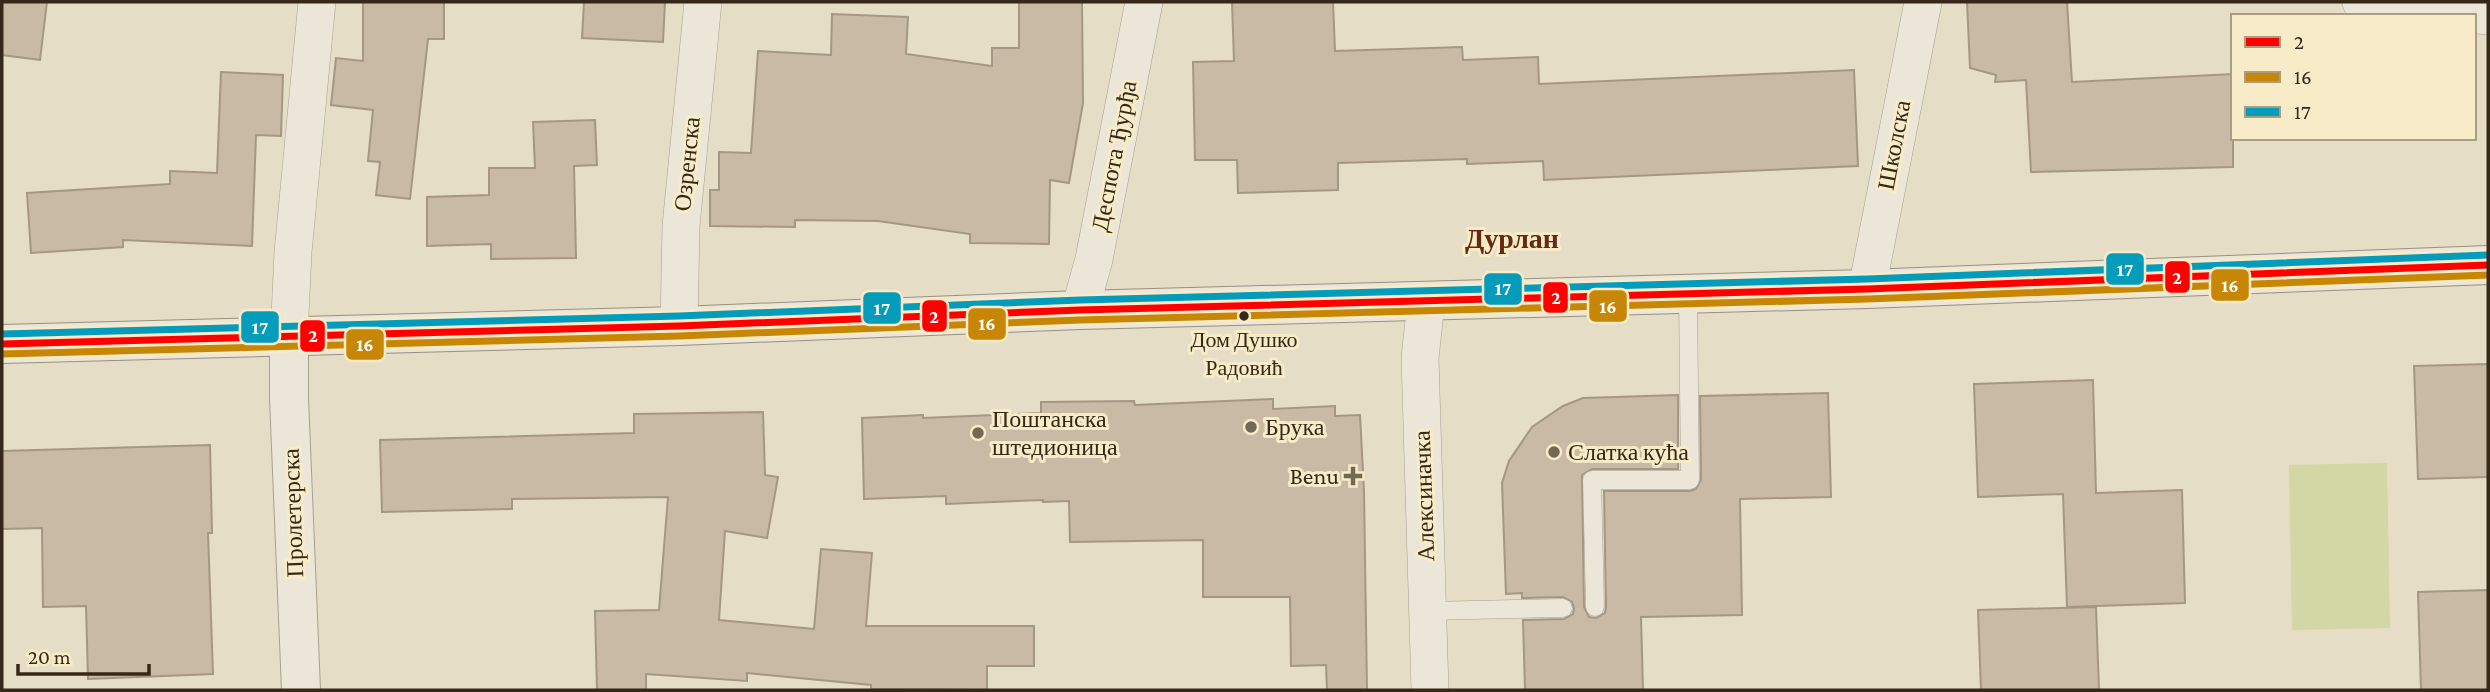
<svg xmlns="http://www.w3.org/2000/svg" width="2490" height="692" font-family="'Crimson Pro',serif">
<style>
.green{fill:#d3d6a5}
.building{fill:#c9baa6;stroke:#a49785;stroke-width:2}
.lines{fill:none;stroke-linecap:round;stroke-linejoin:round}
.service-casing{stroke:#a8a090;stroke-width:19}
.minor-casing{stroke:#a8a090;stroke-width:38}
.tertiary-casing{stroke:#a8a090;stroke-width:40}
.secondary-casing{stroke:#988f7f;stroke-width:40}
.service{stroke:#ebe6d8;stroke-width:18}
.minor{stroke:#ebe6d8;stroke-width:37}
.tertiary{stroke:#ebe6d8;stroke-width:38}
.secondary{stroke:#ebe6d8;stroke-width:38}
.bus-1-casing{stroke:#f8ecc8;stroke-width:12}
.bus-2-casing{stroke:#f8ecc8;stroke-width:12}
.bus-3-casing{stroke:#f8ecc8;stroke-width:12}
.bus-1{stroke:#f00;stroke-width:7}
.bus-2{stroke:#c78606;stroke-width:7}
.bus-3{stroke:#059cbc;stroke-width:7}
.bus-dot{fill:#362819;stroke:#f8ecc8;stroke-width:2.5}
.poi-dot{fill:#736755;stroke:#f8ecc8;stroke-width:2.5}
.labels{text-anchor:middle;stroke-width:6;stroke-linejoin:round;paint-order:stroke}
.bus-label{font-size:22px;fill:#362819;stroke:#f8ecc8}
.street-label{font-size:24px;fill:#362819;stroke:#f8ecc8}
.poi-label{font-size:24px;fill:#362819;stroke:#f8ecc8;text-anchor:start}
.quarter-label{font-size:28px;font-weight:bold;fill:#662914;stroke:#f8ecc8}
.line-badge{stroke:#f8ecc8;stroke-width:2.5}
.badge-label{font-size:19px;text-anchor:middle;font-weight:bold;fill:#fff}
</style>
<rect width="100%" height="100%" fill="#e5ddc5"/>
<polygon class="green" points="2387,463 2390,628 2292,630 2289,465"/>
<g class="building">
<polygon points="2,2 47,2 40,60 2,55"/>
<polygon points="363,2 444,2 444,39 428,39 410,199 376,195 380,162 368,161 373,110 331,105 336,58 363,61"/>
<polygon points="584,2 665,2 663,42 582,38"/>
<polygon points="1019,2 1082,2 1083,103 1069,183 1050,180 1049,244 970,243 970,234 878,221 795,220 795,227 710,226 710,190 719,190 719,152 751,153 758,51 831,55 832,14 908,17 906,54 992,66 992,48 1019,48"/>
<polygon points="1232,2 1333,2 1335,51 1462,47 1463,60 1538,57 1539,84 1854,70 1858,166 1544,180 1543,161 1467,164 1467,159 1338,163 1338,190 1238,193 1237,160 1195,160 1193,62 1234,61"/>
<polygon points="1967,2 2067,2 2072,82 2233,74 2233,167 2031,172 2026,80 1995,82 1996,75 1970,68"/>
<polygon points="221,72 283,75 281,136 256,135 252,246 123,240 123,247 31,253 27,193 170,184 170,171 217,173"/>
<polygon points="595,120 597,165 574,166 576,258 491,259 491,244 427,246 427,197 489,195 489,168 535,168 533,122"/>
<polygon points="2488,364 2488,477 2418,479 2414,366"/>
<polygon points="2093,380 2096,493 2182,490 2185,603 2067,607 2063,494 1978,497 1974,384"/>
<polygon points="1828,393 1831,497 1740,499 1742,615 1641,617 1643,690 1525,690 1523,620 1564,619 1573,614 1574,608 1572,602 1563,597 1522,598 1522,593 1506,594 1502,483 1509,461 1532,427 1563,406 1583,398 1678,395 1678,469 1592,469 1582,475 1584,607 1589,617 1596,618 1605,613 1606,607 1604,491 1690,491 1696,489 1701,480 1700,396"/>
<polygon points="1273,399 1273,409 1335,406 1335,416 1360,415 1364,491 1367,690 1327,690 1326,665 1291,666 1290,597 1203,597 1203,540 1070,542 1069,501 1043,502 1043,500 946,504 946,496 864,499 862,418 923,415 923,418 1041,413 1041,402 1134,401 1135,405"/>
<polygon points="763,412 765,475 778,477 767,538 725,531 719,620 814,629 821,549 872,553 866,626 1034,626 1034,666 987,666 987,690 871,689 871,685 747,673 747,681 646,674 646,690 597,690 595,611 659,610 668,497 512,499 512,509 382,512 380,440 634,433 634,414"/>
<polygon points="210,445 212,533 208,533 213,674 88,679 86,606 43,607 42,528 2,529 2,451"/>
<polygon points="2488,590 2488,690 2421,690 2418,592"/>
<polygon points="2096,607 2099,690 1981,690 1978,610"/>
</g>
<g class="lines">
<g class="service-casing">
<g id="service">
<polyline points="1595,607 1592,480 1690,480 1688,294"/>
<polyline points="1428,611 1563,608"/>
</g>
</g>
<g class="minor-casing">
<g id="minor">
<polyline points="2361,2 2488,16"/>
<polyline points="1867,289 1923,2"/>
<polyline points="1426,302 1420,358 1430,690"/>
<polyline points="1080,310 1094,259 1144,2"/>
<polyline points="679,326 681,226 703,2"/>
<polyline points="289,337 293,252 317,2"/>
</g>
</g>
<g class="tertiary-casing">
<polyline id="tertiary" points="289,337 289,398 301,690"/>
</g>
<g class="secondary-casing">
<polyline id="secondary" points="2,344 679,326 1080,310 1867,289 2488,265"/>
</g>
<use href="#service" class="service"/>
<use href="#minor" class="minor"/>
<use href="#tertiary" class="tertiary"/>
<use href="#secondary" class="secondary"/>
<g class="bus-1-casing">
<polyline id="bus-1" points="2,344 679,326 1080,310 1867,289 2488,265"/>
</g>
<g class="bus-2-casing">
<polyline id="bus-2" points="2,354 679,336 1080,320 1867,299 2488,275"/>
</g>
<g class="bus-3-casing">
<polyline id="bus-3" points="2,334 679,316 1080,300 1867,279 2488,255"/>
</g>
<use href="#bus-1" class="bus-1"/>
<use href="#bus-2" class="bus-2"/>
<use href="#bus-3" class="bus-3"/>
</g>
<circle class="bus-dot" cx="1244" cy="316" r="6"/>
<g class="poi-dot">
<circle cx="1251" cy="427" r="7"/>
<circle cx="978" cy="433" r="7"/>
<circle cx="1554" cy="452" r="7"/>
<path d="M1349.5 465.5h7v7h7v7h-7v7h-7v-7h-7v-7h7z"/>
</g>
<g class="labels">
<g class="bus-label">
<text x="1244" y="347">Дом Душко<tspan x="1244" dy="28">Радовић</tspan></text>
</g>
<g class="street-label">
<text transform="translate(1894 145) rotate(-79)" y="8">Школска</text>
<text transform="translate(1114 156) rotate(-79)" y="8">Деспота Ђурђа</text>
<text transform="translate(687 164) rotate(-84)" y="8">Озренска</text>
<text transform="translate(1424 496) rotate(-92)" y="8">Алексиначка</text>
<text transform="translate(293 513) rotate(-92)" y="8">Пролетерска</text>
</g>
<g class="poi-label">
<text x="992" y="427">Поштанска<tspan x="992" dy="28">штедионица</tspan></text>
<text x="1265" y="435">Брука</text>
<text x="1568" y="460">Слатка кућа</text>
<text x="1339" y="484" text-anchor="end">Benu</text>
</g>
<g class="quarter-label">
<text x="1512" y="248">Дурлан</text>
</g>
</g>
<g class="line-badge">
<rect x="2105" y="252" width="40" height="34" rx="7" fill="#059cbc"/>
<rect x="2164" y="260" width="27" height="34" rx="7" fill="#f00"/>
<rect x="2210" y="268" width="40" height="34" rx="7" fill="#c78606"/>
<rect x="1483" y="272" width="40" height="34" rx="7" fill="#059cbc"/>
<rect x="1542" y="281" width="27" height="33" rx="7" fill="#f00"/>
<rect x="1588" y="289" width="40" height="34" rx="7" fill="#c78606"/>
<rect x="862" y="291" width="40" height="34" rx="7" fill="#059cbc"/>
<rect x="921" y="299" width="27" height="34" rx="7" fill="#f00"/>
<rect x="967" y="307" width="40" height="34" rx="7" fill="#c78606"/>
<rect x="240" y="310" width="40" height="34" rx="7" fill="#059cbc"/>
<rect x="299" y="319" width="27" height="34" rx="7" fill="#f00"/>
<rect x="345" y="328" width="40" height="33" rx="7" fill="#c78606"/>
</g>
<g class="badge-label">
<text x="2125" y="276">17</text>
<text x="2177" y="284">2</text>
<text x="2230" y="292">16</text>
<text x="1503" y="295">17</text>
<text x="1556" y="304">2</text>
<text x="1608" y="313">16</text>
<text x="882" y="315">17</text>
<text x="934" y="323">2</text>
<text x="987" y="330">16</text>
<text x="260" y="334">17</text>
<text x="313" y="342">2</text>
<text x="365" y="351">16</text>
</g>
<rect width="2490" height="692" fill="none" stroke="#362819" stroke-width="7"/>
<rect x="2231" y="14" width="245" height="126" fill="#f8ecc8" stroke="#aa9e82" stroke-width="2"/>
<rect x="2245" y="37" width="35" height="10" fill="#ff0000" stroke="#aa9e82" stroke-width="2"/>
<text x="2294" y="49" font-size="21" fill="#362819">2</text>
<rect x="2245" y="72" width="35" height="10" fill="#c78606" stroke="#aa9e82" stroke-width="2"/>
<text x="2294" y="84" font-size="21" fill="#362819">16</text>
<rect x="2245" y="107" width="35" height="10" fill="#059cbc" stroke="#aa9e82" stroke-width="2"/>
<text x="2294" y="119" font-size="21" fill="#362819">17</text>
<path d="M18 664v10h131v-10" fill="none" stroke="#362819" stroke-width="3.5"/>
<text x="28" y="664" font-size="21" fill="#362819" stroke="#f8ecc8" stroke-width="5" paint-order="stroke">20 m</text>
</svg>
